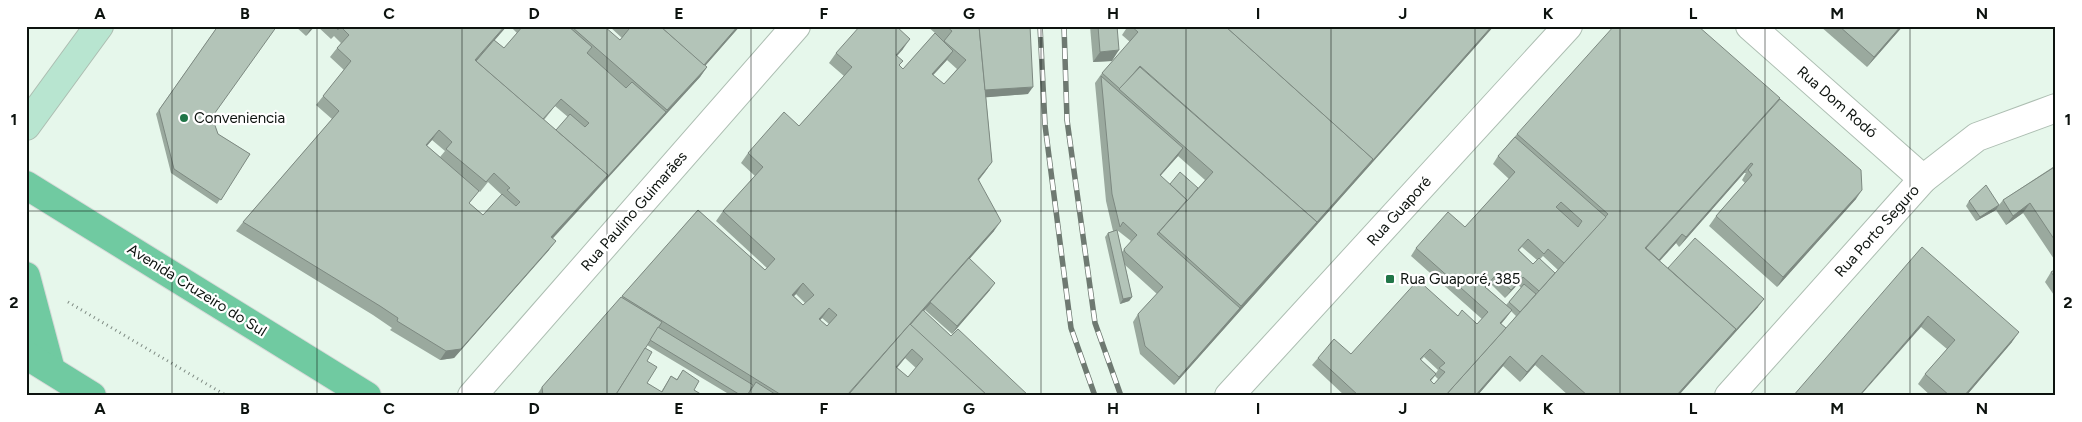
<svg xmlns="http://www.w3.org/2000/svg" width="2082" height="422" font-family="Figtree,sans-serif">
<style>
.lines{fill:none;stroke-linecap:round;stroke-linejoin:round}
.minor-casing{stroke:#adbeb2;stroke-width:30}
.tertiary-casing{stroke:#adbeb2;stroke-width:30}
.secondary-casing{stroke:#adbeb2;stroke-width:30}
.primary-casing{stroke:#d8d9d9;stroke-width:30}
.path{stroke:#7f8b83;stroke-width:3;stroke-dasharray:1 4;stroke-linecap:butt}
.minor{stroke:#fff;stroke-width:28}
.tertiary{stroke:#fff;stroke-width:28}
.secondary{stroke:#b8e5d0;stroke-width:28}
.primary{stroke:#70caa1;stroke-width:28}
.rail-casing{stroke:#6e7971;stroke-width:5.5}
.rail{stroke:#fff;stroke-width:4;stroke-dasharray:11;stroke-linecap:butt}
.wall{fill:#9aa99e;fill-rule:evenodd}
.shaded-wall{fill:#7d8981}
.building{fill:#b3c4b8;stroke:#7d8981;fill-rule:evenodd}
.grid{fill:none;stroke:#0d130f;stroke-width:1;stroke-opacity:0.55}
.poi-dot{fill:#207547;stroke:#fff;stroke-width:2}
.labels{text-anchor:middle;stroke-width:4.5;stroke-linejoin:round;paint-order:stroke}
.street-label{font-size:15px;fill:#0d130f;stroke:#fff}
.poi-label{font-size:15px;fill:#0d130f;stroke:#fff;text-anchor:start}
.neatline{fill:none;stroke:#0d130f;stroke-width:2}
.grid-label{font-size:16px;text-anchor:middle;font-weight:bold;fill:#0d130f}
</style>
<rect width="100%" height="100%" fill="#e6f7eb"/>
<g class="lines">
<g class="minor-casing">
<g id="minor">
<polyline points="1750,26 1923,179"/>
<polyline points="472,396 796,26"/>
<polyline points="1229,396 1568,26"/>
</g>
</g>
<g class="tertiary-casing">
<polyline id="tertiary" points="1729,396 1923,179 1977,137 2056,108"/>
</g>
<g class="secondary-casing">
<polyline id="secondary" points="26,126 99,26"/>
</g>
<g class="primary-casing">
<g id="primary">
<polyline points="26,185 367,396"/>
<polyline points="26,276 51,370"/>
<polyline points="26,355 92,396"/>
</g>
</g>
<polyline class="path" points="68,302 227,396"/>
<use href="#minor" class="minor"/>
<use href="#tertiary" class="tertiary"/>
<use href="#secondary" class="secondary"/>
<use href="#primary" class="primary"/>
<g class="rail-casing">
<g id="rail">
<polyline points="1040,26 1045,125 1071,328 1095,396"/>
<polyline points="1064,26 1067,120 1095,323 1121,396"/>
</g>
</g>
<use href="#rail" class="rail"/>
</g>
<g class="wall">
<polygon points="218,26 212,117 218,134 250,154 217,204 171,173 156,114"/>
<polygon points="295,26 315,26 306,36"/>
<path d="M317,26H507L494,40L504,48L517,33L510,26H568L571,29L573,26L620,40L622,38L609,26H740L705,66L707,67L700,77L552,238L549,250L454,358L440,360L390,330L392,328L373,315L236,231L243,222L332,119L316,105L344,70L330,57L341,43L334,36L331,39ZM555,106L568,117L556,130L544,120ZM432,140L445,151L440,157L427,146ZM488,182L502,195L483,215L469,203L479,191L480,192Z"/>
<path d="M927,26H1030L1028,94L986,97L992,162L979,180L994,231L969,259L990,290L952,334L925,310L927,307L923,311L951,336L1029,396H732L647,345L645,348L647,361V383L661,392L671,376L677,379L683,370L694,390L704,396H536L542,387L698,210L765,270L767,268L716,221L723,211L755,176L741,163L748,153L799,126L844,76L829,63L836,53L903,49L897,56L899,66L903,69L935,33ZM947,60L957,69L944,84L933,75ZM796,294L805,303L803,305L794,296ZM822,318L829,324L827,326L820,320ZM905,358L916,368L908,377L897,368Z"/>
<polygon points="1090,26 1117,26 1112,61 1093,62"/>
<path d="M1128,26H1374L1376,28L1494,26L1174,385L1140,354L1133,322L1138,314L1157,294L1125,265L1132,297L1129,301L1120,304L1105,237L1108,233L1113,231L1106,201L1095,83L1102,73L1130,42L1122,35ZM1178,156L1205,180L1198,188L1170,184L1160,176ZM1117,230L1131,241L1122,252Z"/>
<polygon points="1820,26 1903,26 1867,67"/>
<path d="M1780,99L1856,199L1777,287L1709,226L1716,216L1745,183L1742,180L1746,173H1744L1679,247L1676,243L1660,261L1668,268L1758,307L1678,396H1569L1535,365L1520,382L1503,366L1477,396H1345L1312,365L1318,358L1351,354L1458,316L1477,324L1482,319L1411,256L1416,248L1465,227L1509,179L1493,164L1498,156L1517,134ZM1522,247L1537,260L1533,264L1519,250ZM1543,256L1558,270L1555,273L1540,259ZM1490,283L1505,298L1518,284L1521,288L1506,305L1486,287ZM1511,311L1516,316L1506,328L1501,324ZM1424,357L1438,370L1436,373L1421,360ZM1435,376L1438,379L1434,384L1431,381Z"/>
<polygon points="2056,165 2056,262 2023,213 2006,225 1996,210 1976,221 1966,206 1969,201 1999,205 2003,200"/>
<polygon points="1922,247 2012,342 1966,396 1931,396 1918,384 1925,374 1947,349 1921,327"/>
<polygon points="2056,269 2056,298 2045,282 2051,272"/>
</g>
<g class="shaded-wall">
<polygon points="312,26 315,26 306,36"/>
<polygon points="505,26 507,26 475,63 474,62"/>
<polygon points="738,26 740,26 697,75 704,65"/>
<polygon points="1492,26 1494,26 1174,385 1179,377 1241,306"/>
<polygon points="1901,26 1903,26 1867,67 1874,57"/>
<polygon points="1924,26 1933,26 1922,29"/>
<polygon points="910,39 903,49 889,65 896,55"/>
<polygon points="1119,50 1112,61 1093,62 1100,52"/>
<polygon points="953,51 946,61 925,84 932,74"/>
<polygon points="707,67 700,77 545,247 551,237"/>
<polygon points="1033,87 1028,94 978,98 983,90"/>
<polygon points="439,130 432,140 419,154 426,145"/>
<polygon points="1183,148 1178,156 1154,183 1160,175"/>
<polygon points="992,162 985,172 971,189 978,179"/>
<polygon points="1751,163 1744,173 1679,247 1686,237"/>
<polygon points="1862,190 1856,199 1777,287 1783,277"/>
<polygon points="2030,203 2023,213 2006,225 2013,216"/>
<polygon points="1999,205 1996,210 1976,221 1980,217"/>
<polygon points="1001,221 994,231 910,327 848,394"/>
<polygon points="1682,234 1676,243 1651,270 1658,260"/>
<polygon points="556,241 549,250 454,358 440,360 446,351"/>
<polygon points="1523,277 1518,284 1505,298 1511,290"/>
<polygon points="803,283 796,294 785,305 792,295"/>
<polygon points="995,283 990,290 952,334 957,326"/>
<polygon points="1132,297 1129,301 1120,304 1123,299"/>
<polygon points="1764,299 1758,307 1678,396 1676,396 1736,329"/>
<polygon points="829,308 822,318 812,329 819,319"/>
<polygon points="1512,310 1506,318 1495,331 1500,323"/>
<polygon points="1928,316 1921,327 1860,396 1859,396"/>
<polygon points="2019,332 2012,342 1966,396 1964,396"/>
<polygon points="912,349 905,358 890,376 896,367"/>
<polygon points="1542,355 1535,365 1520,382 1527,372"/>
<polygon points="1510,356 1503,366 1477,396 1475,396"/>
</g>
<g class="building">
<polygon points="218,26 277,26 212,117 218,134 250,154 221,200 174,169 159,110"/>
<path d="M334,26H505L475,60L608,175L551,237L556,241L461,349L446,351L397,321L398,318L380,306L243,222L339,111L323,96L351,61L337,48L349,35L340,26L338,30ZM439,130L452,142L446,149L486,182L494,173L510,188L507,190L520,202L516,206L502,194L483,215L469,203L479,191L426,145Z"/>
<polygon points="523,26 568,26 592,47 587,53 626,88 632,82 666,112 607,177 608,175 556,130 570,114 585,127 589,123 561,99 543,119 476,61 494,40 504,48"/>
<polygon points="573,26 604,26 620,40 629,29 626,26 660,26 707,67 667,110 572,27"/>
<polygon points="660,26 738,26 704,65"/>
<path d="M860,26H896L910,39L896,55L903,61L899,65L903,69L935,33L953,51L932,74L944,84L966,60L944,41L952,31L946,26H979L992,162L978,179L1001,221L848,394L851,396H783L622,296L698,210L765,270L775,259L723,211L763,167L748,153L784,112L799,126L852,67L836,53ZM803,283L814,295L803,305L792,295ZM829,308L837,315L827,326L819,319Z"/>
<polygon points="979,26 1030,26 1033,87 985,90"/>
<polygon points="1098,26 1117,26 1119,50 1100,52"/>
<polygon points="1131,26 1225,26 1373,159 1317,222 1140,66 1120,89 1102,73 1138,32"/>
<polygon points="1225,26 1374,26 1376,28 1378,26 1492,26 1373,160 1373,159"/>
<polygon points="1614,26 1698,26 1780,98 1645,248 1736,329 1676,396 1588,396 1542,355 1527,372 1510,356 1475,396 1445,396 1608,214 1517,134"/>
<polygon points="1839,26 1901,26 1874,57"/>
<polygon points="1140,67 1317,222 1241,306 1159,232 1213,172 1119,89"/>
<polygon points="1101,76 1183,148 1160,175 1187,200 1157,234 1240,308 1179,377 1145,346 1138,314 1163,287 1125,252 1124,249 1137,235 1123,222 1120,227 1112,194"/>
<polygon points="1780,99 1861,170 1862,190 1783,277 1716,216 1752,175 1748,170 1753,164 1751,163 1686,237 1682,234 1659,260 1646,248"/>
<path d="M1515,137L1606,217L1564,263L1548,249L1544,254L1528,239L1518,250L1533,264L1539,258L1555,273L1539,291L1523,277L1511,290L1495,276L1485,287L1512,310L1500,323L1506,328L1445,396H1359L1318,358L1334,339L1351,354L1418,280L1458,316L1462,310L1477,324L1488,312L1416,248L1448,212L1465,227L1515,172L1498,156ZM1561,202L1582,221L1578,227L1556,207ZM1430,349L1445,363L1439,368L1445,372L1434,384L1430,380L1436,374L1420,359Z"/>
<polygon points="2056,166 2056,242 2030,203 2013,216 2003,200"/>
<polygon points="1180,172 1198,188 1187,201 1187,200 1170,184"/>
<polygon points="1986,185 1999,205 1980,217 1969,201"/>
<polygon points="1117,230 1132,297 1123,299 1108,233"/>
<polygon points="1695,238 1764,299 1734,332 1736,329 1668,268"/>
<polygon points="1922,247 2019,332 1964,396 1950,396 1925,374 1955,340 1928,316 1859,396 1793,396"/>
<polygon points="969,258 995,283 957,326 930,302"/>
<polygon points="2056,269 2056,279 2051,272"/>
<polygon points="1524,284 1536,294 1520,312 1509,302"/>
<polygon points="621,297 662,322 615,396 543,396 542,387"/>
<polygon points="923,310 951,336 958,329 1029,396 988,396 910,325"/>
<path d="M910,324L988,396H851L849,394ZM912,349L923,359L908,377L896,367Z"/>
<polygon points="658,327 753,385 747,396 742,396 650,340"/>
<polygon points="645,348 652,352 647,361 657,367 647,383 662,392 671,376 677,380 683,370 699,381 694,390 704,396 615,396"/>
<polygon points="756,382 778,396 747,396"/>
</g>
<path class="grid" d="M172,26V396M317,26V396M462,26V396M607,26V396M751,26V396M896,26V396M1041,26V396M1186,26V396M1331,26V396M1475,26V396M1620,26V396M1765,26V396M1910,26V396M26,211H2056"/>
<g class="poi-dot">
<circle cx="184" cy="118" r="5"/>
<rect x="1385" y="274" width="10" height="10" rx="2.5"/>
</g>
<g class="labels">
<g class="street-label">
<text transform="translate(1837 102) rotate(41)" y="5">Rua Dom Rodó</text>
<text transform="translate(634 211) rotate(-49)" y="5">Rua Paulino Guimarães</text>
<text transform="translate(1399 211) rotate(-48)" y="5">Rua Guaporé</text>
<text transform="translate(1877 231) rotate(-48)" y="5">Rua Porto Seguro</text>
<text transform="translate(197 290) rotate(32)" y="5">Avenida Cruzeiro do Sul</text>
</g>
<g class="poi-label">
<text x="194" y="123">Conveniencia</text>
<text x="1400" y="284">Rua Guaporé, 385</text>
</g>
</g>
<rect width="2082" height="422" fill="none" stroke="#ffffff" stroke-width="55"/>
<rect x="28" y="28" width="2026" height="366" class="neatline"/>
<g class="grid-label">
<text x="100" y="19">A</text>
<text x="245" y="19">B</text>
<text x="389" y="19">C</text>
<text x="534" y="19">D</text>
<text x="679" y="19">E</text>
<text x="824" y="19">F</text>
<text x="969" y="19">G</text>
<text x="1113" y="19">H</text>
<text x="1258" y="19">I</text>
<text x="1403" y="19">J</text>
<text x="1548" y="19">K</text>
<text x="1693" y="19">L</text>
<text x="1837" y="19">M</text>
<text x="1982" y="19">N</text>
<text x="14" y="125">1</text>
<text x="2068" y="125">1</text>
<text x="14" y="308">2</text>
<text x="2068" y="308">2</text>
<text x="100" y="414">A</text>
<text x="245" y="414">B</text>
<text x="389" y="414">C</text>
<text x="534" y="414">D</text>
<text x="679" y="414">E</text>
<text x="824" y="414">F</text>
<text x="969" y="414">G</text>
<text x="1113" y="414">H</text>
<text x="1258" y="414">I</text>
<text x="1403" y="414">J</text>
<text x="1548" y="414">K</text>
<text x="1693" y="414">L</text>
<text x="1837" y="414">M</text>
<text x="1982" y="414">N</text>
</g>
</svg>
